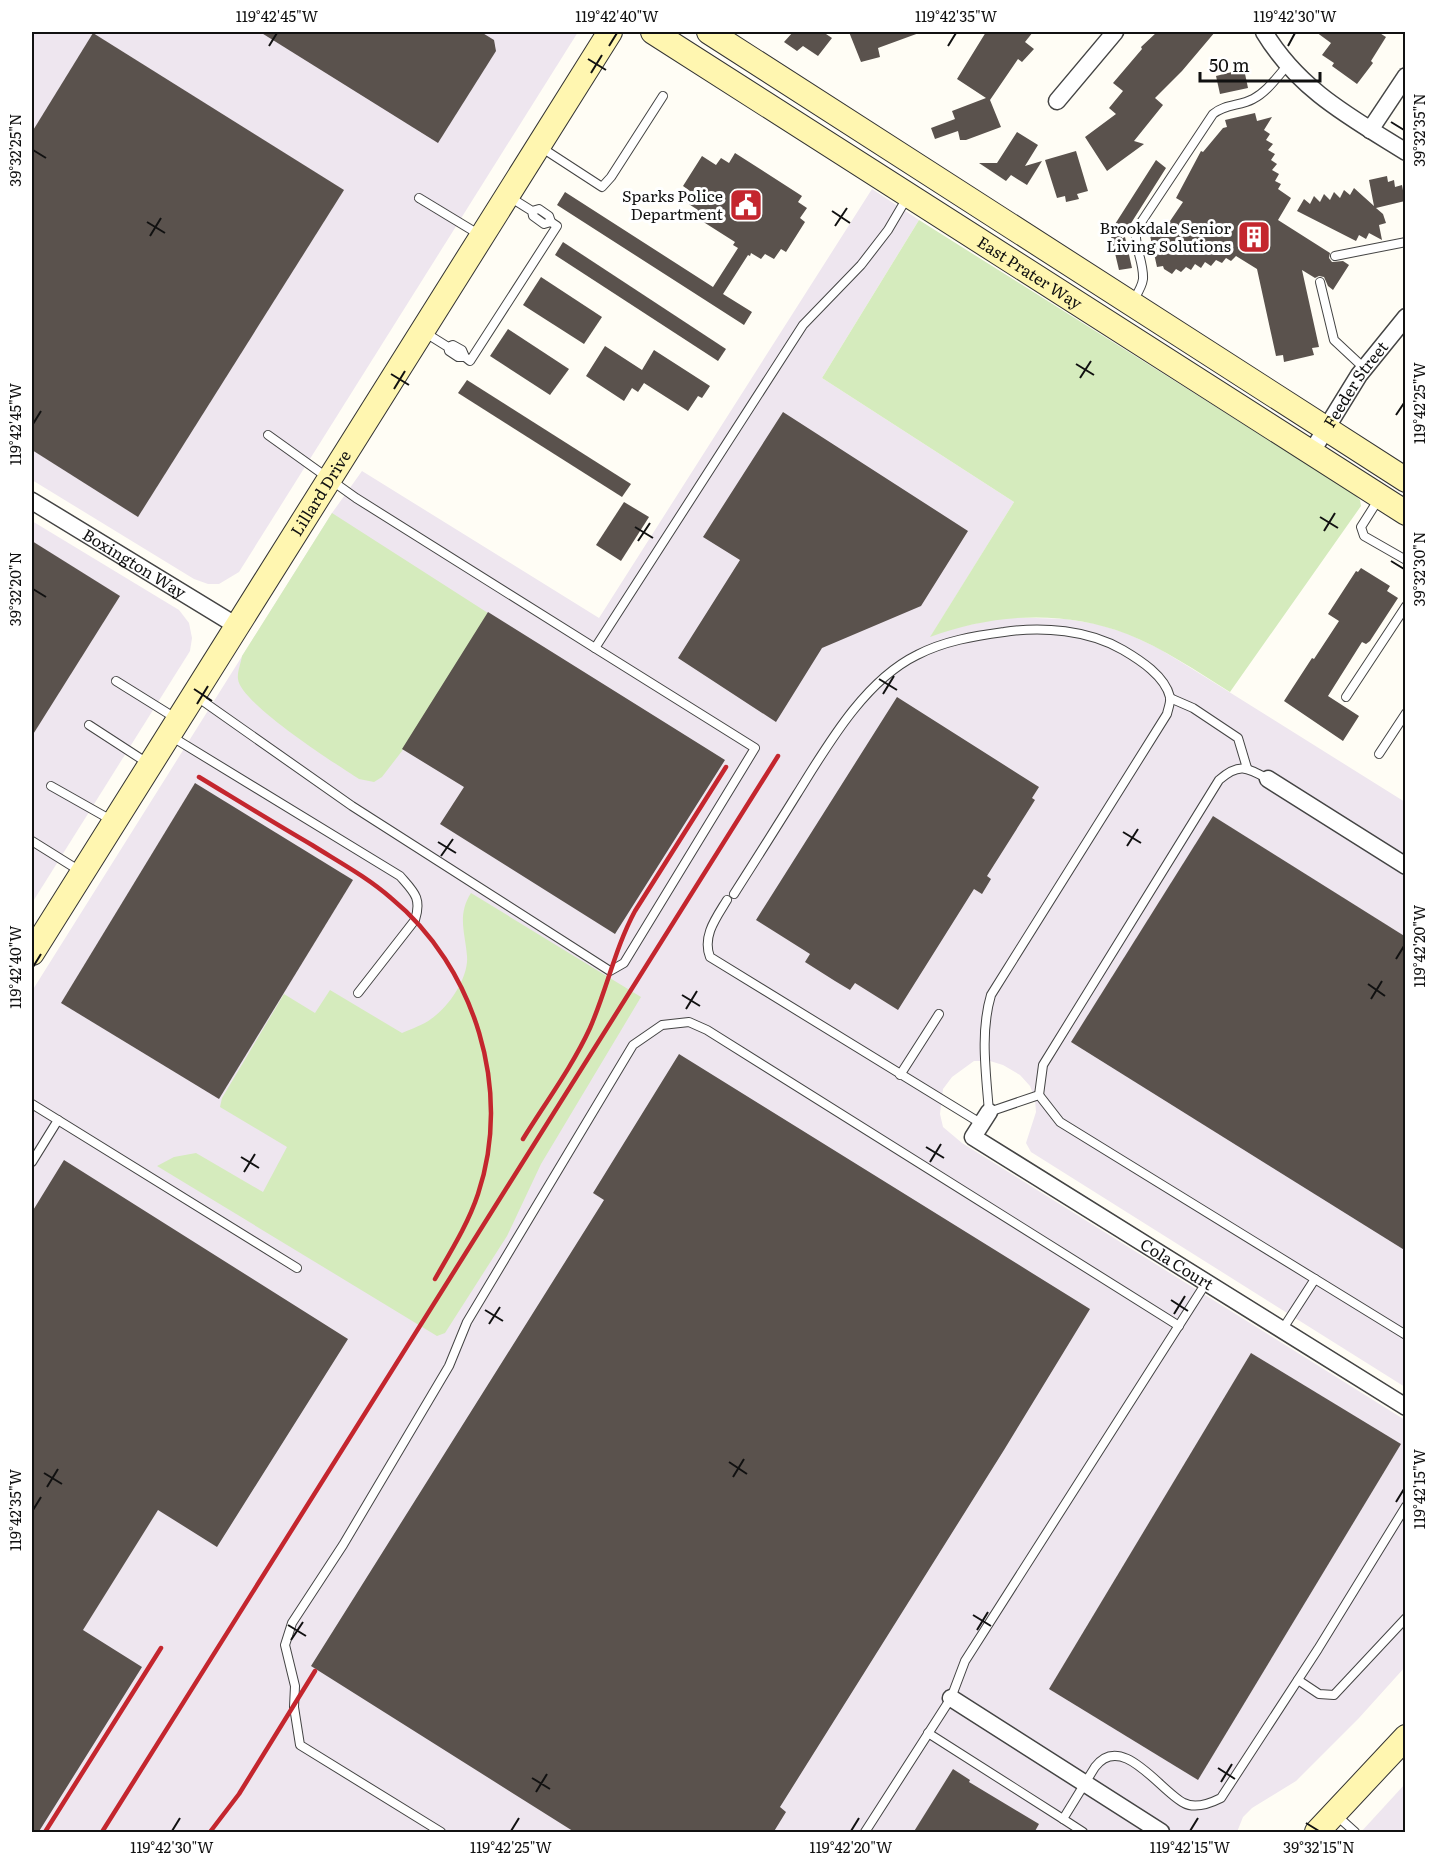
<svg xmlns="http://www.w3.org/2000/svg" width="1437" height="1864" font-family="Literata,serif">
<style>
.industrial{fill:#eee6ef}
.green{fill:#d5ebbd}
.building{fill:#5a524d}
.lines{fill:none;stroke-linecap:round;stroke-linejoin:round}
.lane-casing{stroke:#444;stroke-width:10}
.street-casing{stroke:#444;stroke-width:19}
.secondary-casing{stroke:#333;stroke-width:26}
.lane{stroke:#fff;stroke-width:8}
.street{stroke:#fff;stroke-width:16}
.secondary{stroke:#fff6b0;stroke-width:24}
.rail{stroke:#c4262e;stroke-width:4.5}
.ticks{fill:none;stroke:#111;stroke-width:2}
.labels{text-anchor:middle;stroke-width:6;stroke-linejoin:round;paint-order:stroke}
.poi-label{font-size:16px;fill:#111;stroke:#fff;text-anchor:end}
.street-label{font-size:16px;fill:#111;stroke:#fff}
.neatline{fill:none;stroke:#111;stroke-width:2}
.ticks-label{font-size:15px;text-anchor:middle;fill:#111}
</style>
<rect width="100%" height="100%" fill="#fffdf5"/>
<g class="industrial">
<polygon points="32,32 578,32 239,572 219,584 208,584 194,579 32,480"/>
<polygon points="872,189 919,220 822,378 1014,502 931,636 950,629 1001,618 1035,618 1066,619 1097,624 1126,633 1158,648 1186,665 1405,802 1405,1387 1031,1152 1026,1143 1036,1112 1035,1099 1030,1086 1020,1075 1003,1065 990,1061 974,1061 952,1077 943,1089 940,1114 943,1127 962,1143 1405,1420 1405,1667 1359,1718 1296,1781 1252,1808 1243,1817 1237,1832 32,1832 32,991 332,513 362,471 599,618"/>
<polygon points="32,521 179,610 189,623 192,638 190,651 32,903"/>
<polygon points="1405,1784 1405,1832 1361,1832"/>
</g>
<g class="green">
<path d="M919,220L1354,494L1360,500L1361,506L1230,692C1196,671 1163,648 1127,634C1063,609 992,614 930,637L1014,502L822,378Z"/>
<path d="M332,513L488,613L402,751L382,777L374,782L359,779C336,764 240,703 238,679C237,672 241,663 242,656Z"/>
<path d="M471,893L641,997L541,1164L507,1236L445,1333L437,1336L157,1166L174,1157L196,1153L263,1192L287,1147L220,1107L222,1098L284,994L315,1013L330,990L402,1033C411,1029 423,1025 431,1019C449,1007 469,977 467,956C465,932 457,915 471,893Z"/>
</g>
<g class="building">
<polygon points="260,32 481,32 494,40 496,51 438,143"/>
<polygon points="793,32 823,32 832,38 818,56 803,46 797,51 784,42"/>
<polygon points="849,32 919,32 919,33 878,48 880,57 861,62"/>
<polygon points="986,32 1033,32 1025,42 1034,49 1022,62 1018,59 990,100 1001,127 966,140 960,140 958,131 935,139 931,128 955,119 952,111 986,98 957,79"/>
<polygon points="1157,32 1215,32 1182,71 1155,98 1163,105 1134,141 1144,144 1107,171 1085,137 1116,114 1109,108 1123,91 1113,83 1142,49 1141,47"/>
<polygon points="1316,32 1378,32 1386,37 1371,61 1373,63 1357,84 1332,66 1334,63 1322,55 1331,43"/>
<polygon points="93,33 344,190 138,517 32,450 32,132"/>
<polygon points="1244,69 1248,88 1220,94 1216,76"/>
<polygon points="1255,113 1257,121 1272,117 1264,130 1270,134 1266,140 1273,144 1268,150 1275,154 1271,160 1277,164 1272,170 1279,174 1275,181 1281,184 1278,189 1291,198 1278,220 1330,253 1329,258 1332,262 1343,261 1349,265 1333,290 1328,286 1324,277 1319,276 1315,278 1302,270 1319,347 1312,348 1314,355 1284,362 1283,355 1276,356 1257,269 1236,256 1231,261 1226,258 1222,263 1216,260 1211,266 1205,262 1201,268 1195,264 1191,270 1186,267 1181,272 1176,269 1172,274 1164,269 1163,266 1157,267 1149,231 1157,228 1160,224 1166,227 1183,202 1176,198 1201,151 1203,152 1223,128 1227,127 1225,120"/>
<polygon points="1017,132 1038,145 1025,166 1042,161 1027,185 1011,175 1006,181 979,163 997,163"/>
<polygon points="1076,151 1088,191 1077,194 1079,199 1066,202 1065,196 1057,198 1045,160"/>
<polygon points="735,153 802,196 798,202 807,208 800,218 805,222 786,252 781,249 774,259 765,254 761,259 751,253 750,256 748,255 723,294 752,312 744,325 557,205 565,192 713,287 738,248 733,245 735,242 694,216 698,210 684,201 690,191 683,186 702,156 716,165 721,158 729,163"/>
<polygon points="1156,160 1166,168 1121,239 1125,237 1132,268 1119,270 1110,232"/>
<polygon points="1387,176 1388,182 1394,180 1395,187 1402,185 1405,201 1376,208 1383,214 1386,223 1379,225 1382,240 1369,233 1366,239 1359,235 1356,241 1297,211 1304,199 1310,204 1314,196 1320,202 1324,194 1330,200 1334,192 1340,198 1344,190 1350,195 1354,188 1374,206 1369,180"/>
<polygon points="563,242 726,349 718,361 555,255"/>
<polygon points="541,277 602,317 584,344 523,305"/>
<polygon points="508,329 569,369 550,395 490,356"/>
<polygon points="605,346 642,370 654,350 710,386 702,398 698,396 688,411 644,383 638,392 632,388 624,401 586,376"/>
<polygon points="467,380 631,484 622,497 458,393"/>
<polygon points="783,412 968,531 921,606 822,648 776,722 678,658 740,560 703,537"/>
<polygon points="624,502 649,517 621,561 596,545"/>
<polygon points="32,541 120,596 32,736"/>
<polygon points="1361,568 1390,586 1387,591 1398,598 1370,641 1366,644 1362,642 1328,696 1359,716 1343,741 1284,701 1312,658 1314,659 1339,621 1328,614 1356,571 1358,572"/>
<polygon points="488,612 725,760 615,934 440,824 464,787 402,749"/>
<polygon points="897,697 1039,787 1032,798 1035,800 987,876 991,879 982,894 974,889 898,1010 855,983 850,990 835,981 805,962 810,954 756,920"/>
<polygon points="195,783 353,880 219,1099 61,1003"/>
<polygon points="1213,816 1406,937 1406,1251 1071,1042"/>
<polygon points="679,1054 1090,1309 1004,1450 780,1807 786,1812 773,1833 576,1833 311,1666 604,1200 593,1193"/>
<polygon points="64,1160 348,1339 217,1547 158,1510 83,1630 142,1667 38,1833 32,1833 32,1212"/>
<polygon points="1251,1353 1401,1444 1198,1780 1049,1689"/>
<polygon points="953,1769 970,1780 969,1782 1039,1824 1034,1833 913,1833"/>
</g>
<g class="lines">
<g class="lane-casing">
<g id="lane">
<polyline points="539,146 602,187 611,177 663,96"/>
<polyline points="508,196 532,211 533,216 544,224 551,222 549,216 539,209 532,211"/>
<polyline points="419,198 480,235"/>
<polyline points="1335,256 1406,242"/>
<polyline points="1320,282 1334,340 1364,368"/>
<path d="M1133,301C1137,294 1142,287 1143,279C1144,262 1134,247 1136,230L1213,114C1225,104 1240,106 1253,99C1267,92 1277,77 1287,66"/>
<polyline points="424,332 448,347 449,351 458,357 465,357 462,350 453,345 448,347"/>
<polyline points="465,357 470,361 557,226 551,222"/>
<polyline points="268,435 356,498 595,648 803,325 861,265 888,230 908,196"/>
<polyline points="1380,497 1361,527 1364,536 1406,560"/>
<polyline points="116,681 177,719"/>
<polyline points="197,697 352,806 610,971 624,963 755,748 595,648"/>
<polyline points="1346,697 1406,606"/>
<polyline points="1170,698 1193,708 1238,738 1247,768"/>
<polyline points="89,725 149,764"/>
<path d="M169,735L400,876C414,892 422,898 415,920L358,993"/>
<polyline points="1379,754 1406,713"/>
<polyline points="51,786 113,821"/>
<polyline points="32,841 80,871"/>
<path d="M734,894C755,861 776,828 797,794C827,746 864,681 917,655C944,641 974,636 1004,632C1042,626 1089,630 1123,650C1140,660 1165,676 1170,697C1171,702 1168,709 1167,714L991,995C980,1032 986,1073 989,1112L1039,1095L1060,1122L1315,1279"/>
<path d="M727,900C716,918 702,936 710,957L982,1124"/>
<polyline points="900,1075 939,1014"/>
<path d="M1039,1095L1043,1065L1219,780C1239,763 1246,767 1268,779"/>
<polyline points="32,1104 297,1268"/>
<polyline points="32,1162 58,1120"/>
<polyline points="1282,1330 1315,1279 1406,1335"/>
<polyline points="1298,1680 1319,1694 1334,1695 1406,1618"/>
<polyline points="928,1733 1063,1819"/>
<polyline points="1335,1814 1355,1832"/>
<polyline points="441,1832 300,1745 294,1707 295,1686 285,1645 292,1623 343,1545 449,1366 467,1322 633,1045 662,1025 689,1022 707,1030 1179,1326"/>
<polyline points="865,1832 951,1698 965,1661 1206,1283"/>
<path d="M1083,1832L1063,1819L1095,1767C1122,1731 1161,1792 1184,1803C1195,1809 1211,1803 1221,1798L1318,1649L1406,1506"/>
</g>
</g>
<g class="street-casing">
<g id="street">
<path d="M1264,32C1299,90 1350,117 1406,152"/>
<polyline points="1057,101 1115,32"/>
<polyline points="1370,130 1406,76"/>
<path id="s1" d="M1311,453L1359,375L1406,317"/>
<path id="s2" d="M32,501L237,626"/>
<polyline points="1268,779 1406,866"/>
<path id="s3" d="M989,1112L973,1137L1406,1407"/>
<polyline points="951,1698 1161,1832"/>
</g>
</g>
<g class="secondary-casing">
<g id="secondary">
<path id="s4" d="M653,32L1406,513"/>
<polyline points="709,32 1406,480"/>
<path id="s5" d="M32,953L610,32"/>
<polyline points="1317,1832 1406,1737"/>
</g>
</g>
<use href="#lane" class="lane"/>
<use href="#street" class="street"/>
<use href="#secondary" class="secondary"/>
<g class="rail">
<path d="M199,777C237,800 274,823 312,845C339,862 367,877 391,898C475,967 513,1090 478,1194C468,1224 451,1251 435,1279"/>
<path d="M523,1139C546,1102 572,1067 590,1028C607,989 615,948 635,911L726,767"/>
<polyline points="45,1832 161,1648"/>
<polyline points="102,1832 778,756"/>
<polyline points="210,1832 239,1794 315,1671"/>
</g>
</g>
<path class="ticks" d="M269,46L277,33M609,46L617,33M948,46L956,33M1288,46L1295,33M588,59L606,70M591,73L602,55M1391,122L1404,130M33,150L46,158M832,211L850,223M147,222L165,233M835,226L847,208M150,236L161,218M1076,364L1094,375M391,374L409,385M1080,378L1091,361M394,389L405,371M1396,415L1404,403M33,424L41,411M1320,517L1338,528M635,527L653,538M1324,531L1335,513M638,541L650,523M1391,561L1404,569M33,589L46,597M879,679L897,690M194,689L212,701M883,694L894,676M197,704L208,686M1123,832L1141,843M438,842L456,853M1127,846L1138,829M441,856L453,839M1396,959L1404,946M33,967L41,954M1368,984L1385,996M682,995L700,1006M1371,999L1382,981M686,1009L697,991M926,1147L944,1158M241,1157L259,1168M930,1162L941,1144M244,1172L255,1154M1171,1300L1188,1311M485,1310L503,1321M1174,1314L1185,1296M489,1324L500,1307M729,1462L747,1474M44,1473L62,1484M733,1477L744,1459M47,1487L58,1469M1396,1502L1404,1489M33,1510L41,1497M973,1615L991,1626M288,1625L306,1636M977,1630L988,1612M291,1640L303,1622M1218,1768L1235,1779M532,1778L550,1789M1221,1782L1232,1764M536,1792L547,1774M1306,1823L1319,1831M172,1831L180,1818M511,1831L519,1818M851,1831L859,1818M1190,1831L1198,1818"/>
<defs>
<g id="civic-square" transform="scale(1.725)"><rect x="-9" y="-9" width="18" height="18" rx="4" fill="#c4262e" stroke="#fff"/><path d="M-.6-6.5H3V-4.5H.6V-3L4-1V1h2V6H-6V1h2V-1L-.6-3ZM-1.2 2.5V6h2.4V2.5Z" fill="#fff"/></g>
<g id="building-square" transform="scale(1.725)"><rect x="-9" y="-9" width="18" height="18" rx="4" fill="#c4262e" stroke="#fff"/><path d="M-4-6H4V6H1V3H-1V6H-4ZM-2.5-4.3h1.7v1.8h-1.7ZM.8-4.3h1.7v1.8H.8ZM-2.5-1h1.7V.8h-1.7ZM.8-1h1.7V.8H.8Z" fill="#fff"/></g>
</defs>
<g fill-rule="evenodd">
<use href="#civic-square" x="746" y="205"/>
<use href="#building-square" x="1254" y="237"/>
</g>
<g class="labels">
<g class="poi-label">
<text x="723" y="202">Sparks Police<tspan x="723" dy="18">Department</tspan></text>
<text x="1231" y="234">Brookdale Senior<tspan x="1231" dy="18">Living Solutions</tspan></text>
</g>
<g class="street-label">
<text dy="6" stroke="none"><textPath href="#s4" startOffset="447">East Prater Way</textPath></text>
<text dy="6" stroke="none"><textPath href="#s1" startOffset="82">Feeder Street</textPath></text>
<text dy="6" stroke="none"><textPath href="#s5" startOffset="543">Lillard Drive</textPath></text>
<text dy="6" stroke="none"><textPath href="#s2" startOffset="120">Boxington Way</textPath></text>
<text dy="6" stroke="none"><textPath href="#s3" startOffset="270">Cola Court</textPath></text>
</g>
</g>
<rect width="1437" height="1864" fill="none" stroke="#ffffff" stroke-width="66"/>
<path d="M1200 72v9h120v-9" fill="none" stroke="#111111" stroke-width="3"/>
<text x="1209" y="72" font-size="18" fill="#111111" stroke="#ffffff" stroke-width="4.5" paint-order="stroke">50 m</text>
<rect x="33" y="33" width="1371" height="1798" class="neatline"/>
<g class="ticks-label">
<text x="277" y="22">119°42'45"W</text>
<text x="617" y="22">119°42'40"W</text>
<text x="956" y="22">119°42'35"W</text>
<text x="1295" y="22">119°42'30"W</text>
<text transform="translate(1420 130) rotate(-90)" y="5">39°32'35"N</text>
<text transform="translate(16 150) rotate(-90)" y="5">39°32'25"N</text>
<text transform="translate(1420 403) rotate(-90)" y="5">119°42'25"W</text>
<text transform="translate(16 424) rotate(-90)" y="5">119°42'45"W</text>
<text transform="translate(1420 569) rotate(-90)" y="5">39°32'30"N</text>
<text transform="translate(16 589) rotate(-90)" y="5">39°32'20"N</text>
<text transform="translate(1420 946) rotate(-90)" y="5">119°42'20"W</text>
<text transform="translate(16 967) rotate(-90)" y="5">119°42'40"W</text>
<text transform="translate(1420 1489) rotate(-90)" y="5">119°42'15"W</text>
<text transform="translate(16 1510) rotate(-90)" y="5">119°42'35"W</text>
<text x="172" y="1853">119°42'30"W</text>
<text x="511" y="1853">119°42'25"W</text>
<text x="851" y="1853">119°42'20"W</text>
<text x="1190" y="1853">119°42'15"W</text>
<text x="1319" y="1853">39°32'15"N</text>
</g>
</svg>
